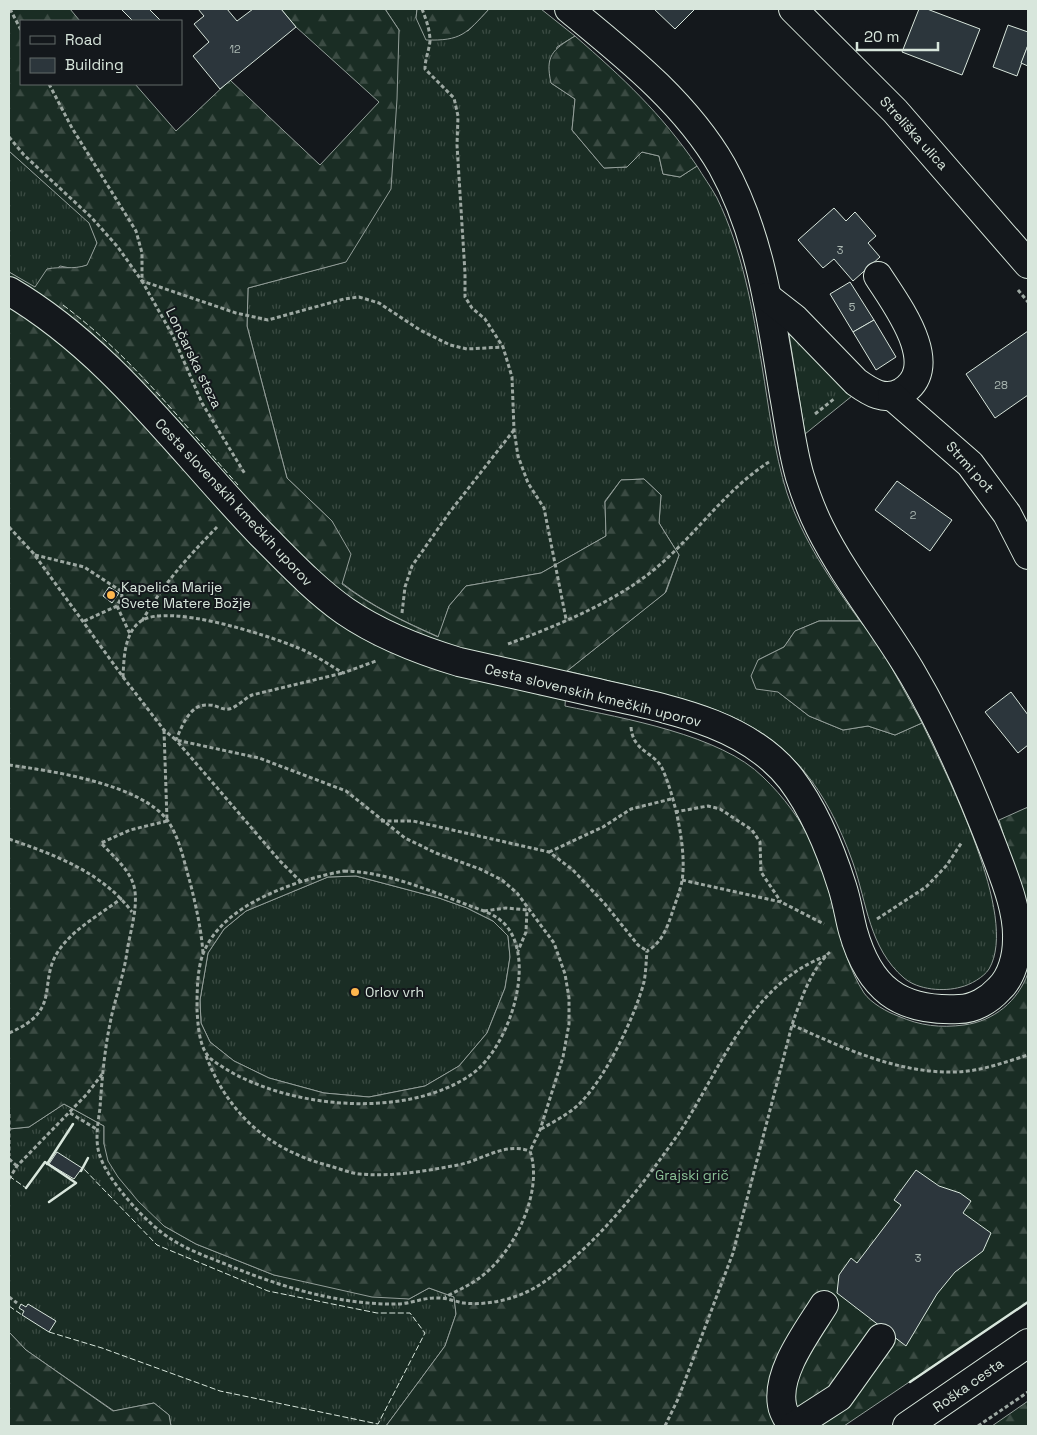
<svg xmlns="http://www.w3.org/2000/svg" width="1037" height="1435" font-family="'Space Grotesk',sans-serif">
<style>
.grass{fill:url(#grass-tufts);stroke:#939e99}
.forest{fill:url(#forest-firs);stroke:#939e99;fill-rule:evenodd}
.building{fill:#2c363c;stroke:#d8e6dc}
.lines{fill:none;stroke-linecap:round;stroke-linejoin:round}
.minor-casing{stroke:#d8e6dc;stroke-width:30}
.major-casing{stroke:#d8e6dc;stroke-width:30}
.path{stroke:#9da8a2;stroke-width:3;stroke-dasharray:4 2.5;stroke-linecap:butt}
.minor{stroke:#14181c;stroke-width:28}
.major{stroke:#14181c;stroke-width:28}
.fence{stroke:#d8e6dc;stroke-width:1;stroke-dasharray:6 2.5;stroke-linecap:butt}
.wall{stroke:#d8e6dc;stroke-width:2.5}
.poi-dot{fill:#ffb74d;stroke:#14181c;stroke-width:2}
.labels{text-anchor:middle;stroke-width:4;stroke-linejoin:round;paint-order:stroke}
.number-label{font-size:11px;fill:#adbab4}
.street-label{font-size:14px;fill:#d8e6dc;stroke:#14181c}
.poi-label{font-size:14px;fill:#d8e6dc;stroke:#14181c;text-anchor:start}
.park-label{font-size:14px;fill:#8ac095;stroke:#14181c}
</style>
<defs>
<pattern id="grass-tufts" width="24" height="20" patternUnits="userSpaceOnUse" patternTransform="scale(1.25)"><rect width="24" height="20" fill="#1a2d24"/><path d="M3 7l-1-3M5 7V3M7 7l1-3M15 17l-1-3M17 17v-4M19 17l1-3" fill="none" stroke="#3b4b43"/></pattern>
<pattern id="forest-firs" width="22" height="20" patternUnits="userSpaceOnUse" patternTransform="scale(1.25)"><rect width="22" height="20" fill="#1a2d24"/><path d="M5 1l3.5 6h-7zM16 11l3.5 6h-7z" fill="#3b4b43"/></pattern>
</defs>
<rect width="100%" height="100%" fill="#14181c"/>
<g class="grass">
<path d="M385,9H417L416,18L468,31L489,9H541L575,36L557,47L551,83L575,99L572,130L604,168L627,167L642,152L659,156L663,174L680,177L697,166C703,176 711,187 717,198C742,249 753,310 762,366C769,408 774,452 787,493C803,540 831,581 860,621H819L795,631L784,647L758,660L778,692L809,716L843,730L868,726L895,735L922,723C946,774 1020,917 989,969C984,977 970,985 961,987C944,992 918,990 904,978C869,948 867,903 853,863C798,707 707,706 567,671L666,592L679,555L659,523L661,495L644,479L621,480L605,501L606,536L541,573L466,586L449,606L439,637C405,622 371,606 342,583L332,521L287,478L247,326L248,288L345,262L399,30Z"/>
<polygon points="9,151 90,223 97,243 88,265 75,269 60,266 35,288 9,272"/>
<polygon points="789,334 801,344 852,396 805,434"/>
<polygon points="356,876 439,898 467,908 493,921 508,936 510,957 505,988 487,1033 459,1066 425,1086 369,1097 324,1093 269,1078 234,1061 210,1042 201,1023 200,1000 208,953 224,929 246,911 328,877"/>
<polygon points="64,1104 104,1126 104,1144 164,1226 196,1244 274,1275 409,1299 429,1288 454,1297 456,1314 445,1346 386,1426 171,1426 169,1415 154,1403 114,1411 26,1350 9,1332 9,1129 29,1127"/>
</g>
<g class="forest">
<path d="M9,9H70L80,21H21V84H135L176,131L230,80L320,165L379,102L296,27L281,9H385L399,30L397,99L391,189L346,262L248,288L247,326L287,478L332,521L351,554L342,584C371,606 404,622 438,637L449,606L466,586L541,573L606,536L605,502L621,480L644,479L661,495L659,523L679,555L665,593L567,671L565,706C623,718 721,735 763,777C783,796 802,821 814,847C835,893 836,949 864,993C871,1003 887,1012 898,1016C921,1026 940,1028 964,1025C994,1021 1018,1001 1028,973V1302L844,1426H386L445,1346L456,1314L454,1297L429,1288L409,1299L372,1297L274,1275L196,1244L164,1226L138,1201L118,1177L108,1161L104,1144V1126L64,1104L29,1127L9,1129V272L35,287L47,269C61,266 73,270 87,265L97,243L89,223L9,151ZM356,876L439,898L467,908L493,921L508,936L510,957L505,988L487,1033L459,1066L425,1086L369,1097L324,1093L269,1078L234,1061L210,1042L201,1023L200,1000L208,953L224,929L246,911L328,877Z"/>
<path d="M417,9H489C466,34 461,41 426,40L416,18Z"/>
<path d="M575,36C623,78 661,113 697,166L680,177L663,174L659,156L642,152L627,167L604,168L572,130L575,99L551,83C545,56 552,50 575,36Z"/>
<polygon points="819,621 860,621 878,643 922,723 895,735 868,726 843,730 809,716 778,692 756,689 751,676 758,660 784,647 795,631"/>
<polygon points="1028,807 1028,915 999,820"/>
<polygon points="9,1332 26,1350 113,1411 154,1403 169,1415 171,1426 9,1426"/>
<polygon points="1028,1401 1028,1426 992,1426"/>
</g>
<g class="building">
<polygon points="121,9 149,9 161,21 133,21"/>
<polygon points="198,9 227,9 237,21 253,9 281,9 296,27 220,89 193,56 209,42 194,24 204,16"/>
<polygon points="654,9 695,9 675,29"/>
<polygon points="919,9 927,9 980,29 962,75 902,52"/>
<polygon points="1008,25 1028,32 1028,45 1017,76 993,67"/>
<polygon points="1028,45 1028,66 1021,63"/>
<polygon points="834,208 846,221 855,212 876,236 868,243 880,257 853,281 834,259 823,268 798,240"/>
<polygon points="850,282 874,320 853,332 830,294"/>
<polygon points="874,320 896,357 876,370 853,332"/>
<polygon points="1028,331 1028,395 995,418 966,374"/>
<polygon points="897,481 952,520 930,551 875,510"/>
<polygon points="109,587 119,593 112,603 103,596"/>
<polygon points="1011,692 1028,715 1028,745 1018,753 985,712"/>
<polygon points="57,1152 82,1168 74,1179 49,1164"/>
<polygon points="916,1170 939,1186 960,1193 971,1201 963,1213 991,1233 983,1251 955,1272 937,1294 906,1346 837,1293 839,1275 851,1258 857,1263 901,1205 894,1200"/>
<polygon points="21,1304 26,1307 28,1304 56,1321 49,1332 22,1315 24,1311 19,1308"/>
</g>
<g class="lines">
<g class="minor-casing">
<g id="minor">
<polyline points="793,9 895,111 1028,264"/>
<path d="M9,291C111,351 180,450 261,534C288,561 314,589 345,611C380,635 419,650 459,662C503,672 548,682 593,692C661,708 745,720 791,779C815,811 830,848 842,886C847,901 849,916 853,931C869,988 899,1012 959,1009C974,1009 989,1000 999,989C1012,977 1017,956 1017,939C1018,909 1004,877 994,850C971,790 946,731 913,675C884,625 846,580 820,528C812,512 805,493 800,477C792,450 789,422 784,395C771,318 761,236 722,166C685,102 625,55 569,9"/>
<path d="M767,297L794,318L856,382C870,392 885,402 902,392C944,366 895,303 878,276"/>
<polyline points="892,396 970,464 1007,514 1028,555"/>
<path d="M792,1426C788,1419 783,1413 782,1405C776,1372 808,1331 824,1305"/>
<polyline points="794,1426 839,1397 881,1338"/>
</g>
</g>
<g class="major-casing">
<polyline id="major" points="907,1426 1028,1343"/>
</g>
<g class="path">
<polyline points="10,9 21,30"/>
<path d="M422,9C426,19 430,30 430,41C429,51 425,59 425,69L454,98L458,116L457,145L465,273V297L472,308L485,319L503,347L512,377L514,430L518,456L528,483L544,508L566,619"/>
<polyline points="49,84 72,128 136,231 142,253 142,281 173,336 202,403 245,474"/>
<polyline points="9,137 24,155 92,218 117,246 142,281 236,313 268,320 344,299 359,297 379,303 420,330 450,345 467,349 503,347"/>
<polyline points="1018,290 1028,302"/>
<polyline points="815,414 834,399"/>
<path d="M9,527L34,554L123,677L164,730L176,740L259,758L346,791L405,838L436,853L480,869L502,880L517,893L554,943L565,974L569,998V1024L563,1057L540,1130L530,1151C543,1189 518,1243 490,1269C477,1282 461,1289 445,1297"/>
<polyline points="35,555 84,567 121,591 122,596 117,606 82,622"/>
<polyline points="117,606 130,634"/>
<polyline points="402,613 405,587 412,566 449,513 514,430"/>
<path d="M142,621C164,583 187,558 217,527"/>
<path d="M508,644C561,624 621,600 663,562C699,530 728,488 769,462"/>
<path d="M123,677C124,658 124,633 141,621C168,603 267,635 296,647C312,653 328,664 343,673L376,661"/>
<path d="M631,727C633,752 653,751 662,768C675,797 687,850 682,881C680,891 676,901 673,910C668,926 662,943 647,951"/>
<polyline points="164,730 167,820"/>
<path d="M9,765C52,771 141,784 168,821C180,839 184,862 190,882C196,906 201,928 203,953"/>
<polyline points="675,812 708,806 720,809 752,830 760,842 761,872 781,902"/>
<path d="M167,821L130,830L101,843C112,855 127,867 133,883C140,903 130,931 127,952C124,973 117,993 112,1014C105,1045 102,1077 100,1108C98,1123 95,1139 99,1153C106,1180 148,1225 171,1239C191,1252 214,1259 235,1268C285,1288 342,1305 396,1304C411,1304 424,1297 439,1298C448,1298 456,1302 464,1303C480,1305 499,1302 514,1297C539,1289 558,1272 577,1255C616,1220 649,1176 679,1133C721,1069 749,985 826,956"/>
<polyline points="381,821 413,821 549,852 573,870 605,904 638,945 647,951"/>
<path d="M9,839C55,855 102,872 132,912"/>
<polyline points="549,852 603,827 631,809 671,799"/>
<path d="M344,871C392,872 439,895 484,911C494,915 502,920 508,928C536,967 507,1049 472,1074C404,1122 275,1108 211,1059C199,1049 198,1025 197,1010C197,993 197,970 203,954C222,904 296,880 344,871Z"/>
<polyline points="682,880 781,902 824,924"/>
<path d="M301,882L280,861L176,740C182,726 190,703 209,705C217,705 221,710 229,709C236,708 245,698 252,695L343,673"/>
<polyline points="484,911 506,908 527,910 526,932 518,951"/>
<polyline points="877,919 926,887 947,865 962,842"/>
<path d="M792,1025C844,1048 898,1074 957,1072C981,1071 1006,1062 1028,1055"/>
<path d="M9,1033C66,1009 34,981 62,946C77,927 102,913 122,898"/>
<path d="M206,1056C229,1115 269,1150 330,1166C340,1169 350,1173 360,1174C393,1177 425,1171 458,1165C483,1160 504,1142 530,1151"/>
<polyline points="70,1113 98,1130"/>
<polyline points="9,1114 9,1156"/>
<path d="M541,1129C555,1121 571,1113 582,1101C607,1075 635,1016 644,982C646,972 646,961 647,951"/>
<polyline points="9,1159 17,1166"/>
<polyline points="9,1179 17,1166 87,1094 103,1073"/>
<polyline points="9,1297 17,1303"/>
<path d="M665,1426L678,1399L733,1253L792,1025C801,999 811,969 831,951"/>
<polyline points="978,1426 1028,1392"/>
</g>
<use href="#minor" class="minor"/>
<use href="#major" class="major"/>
<g class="fence">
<path d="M63,305C130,355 182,422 238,485"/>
<polyline points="9,1176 26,1188"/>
<polyline points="9,1306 22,1315"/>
<polyline points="49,1332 102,1348 220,1391 378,1424 425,1333 410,1313 377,1313 268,1291 157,1245 83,1168"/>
</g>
<g class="wall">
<polyline points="47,1164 73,1124"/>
<polyline points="81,1171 88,1158"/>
<polyline points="26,1188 45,1162 76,1183 49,1202"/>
<polyline points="910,1382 1028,1302"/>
</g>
</g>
<g class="poi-dot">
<circle cx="111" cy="595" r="5"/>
<circle cx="355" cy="992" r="5"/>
</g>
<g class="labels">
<g class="number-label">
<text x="235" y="53">12</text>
<text x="840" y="254">3</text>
<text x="852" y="311">5</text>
<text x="1001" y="389">28</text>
<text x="913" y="519">2</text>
<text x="918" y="1262">3</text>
</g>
<g class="street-label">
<text transform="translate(914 133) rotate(48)" y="5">Streliška ulica</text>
<text transform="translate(194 358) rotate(64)" y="5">Lončarska steza</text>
<text transform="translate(970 467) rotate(48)" y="5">Strmi pot</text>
<text transform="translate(234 502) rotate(47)" y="5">Cesta slovenskih kmečkih uporov</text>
<text transform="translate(593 695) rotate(14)" y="5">Cesta slovenskih kmečkih uporov</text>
<text transform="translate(968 1385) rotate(-35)" y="5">Roška cesta</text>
</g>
<g class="poi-label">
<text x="121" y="592">Kapelica Marije<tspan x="121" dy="16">Svete Matere Božje</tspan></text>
<text x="365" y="997">Orlov vrh</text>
</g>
<g class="park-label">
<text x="692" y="1180">Grajski grič</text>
</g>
</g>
<rect width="1037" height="1435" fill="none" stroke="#d8e6dc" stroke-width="20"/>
<rect x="20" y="20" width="162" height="65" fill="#14181c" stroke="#626a69"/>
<rect x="30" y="36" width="25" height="8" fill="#14181c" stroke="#626a69"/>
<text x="65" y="45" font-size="15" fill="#d8e6dc">Road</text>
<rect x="30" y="58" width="25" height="15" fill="#2c363c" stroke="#626a69"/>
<text x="65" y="70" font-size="15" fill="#d8e6dc">Building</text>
<path d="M857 42v8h81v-8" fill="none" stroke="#d8e6dc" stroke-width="2.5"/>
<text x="864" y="42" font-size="15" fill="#d8e6dc" stroke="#14181c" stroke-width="4" paint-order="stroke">20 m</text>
</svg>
